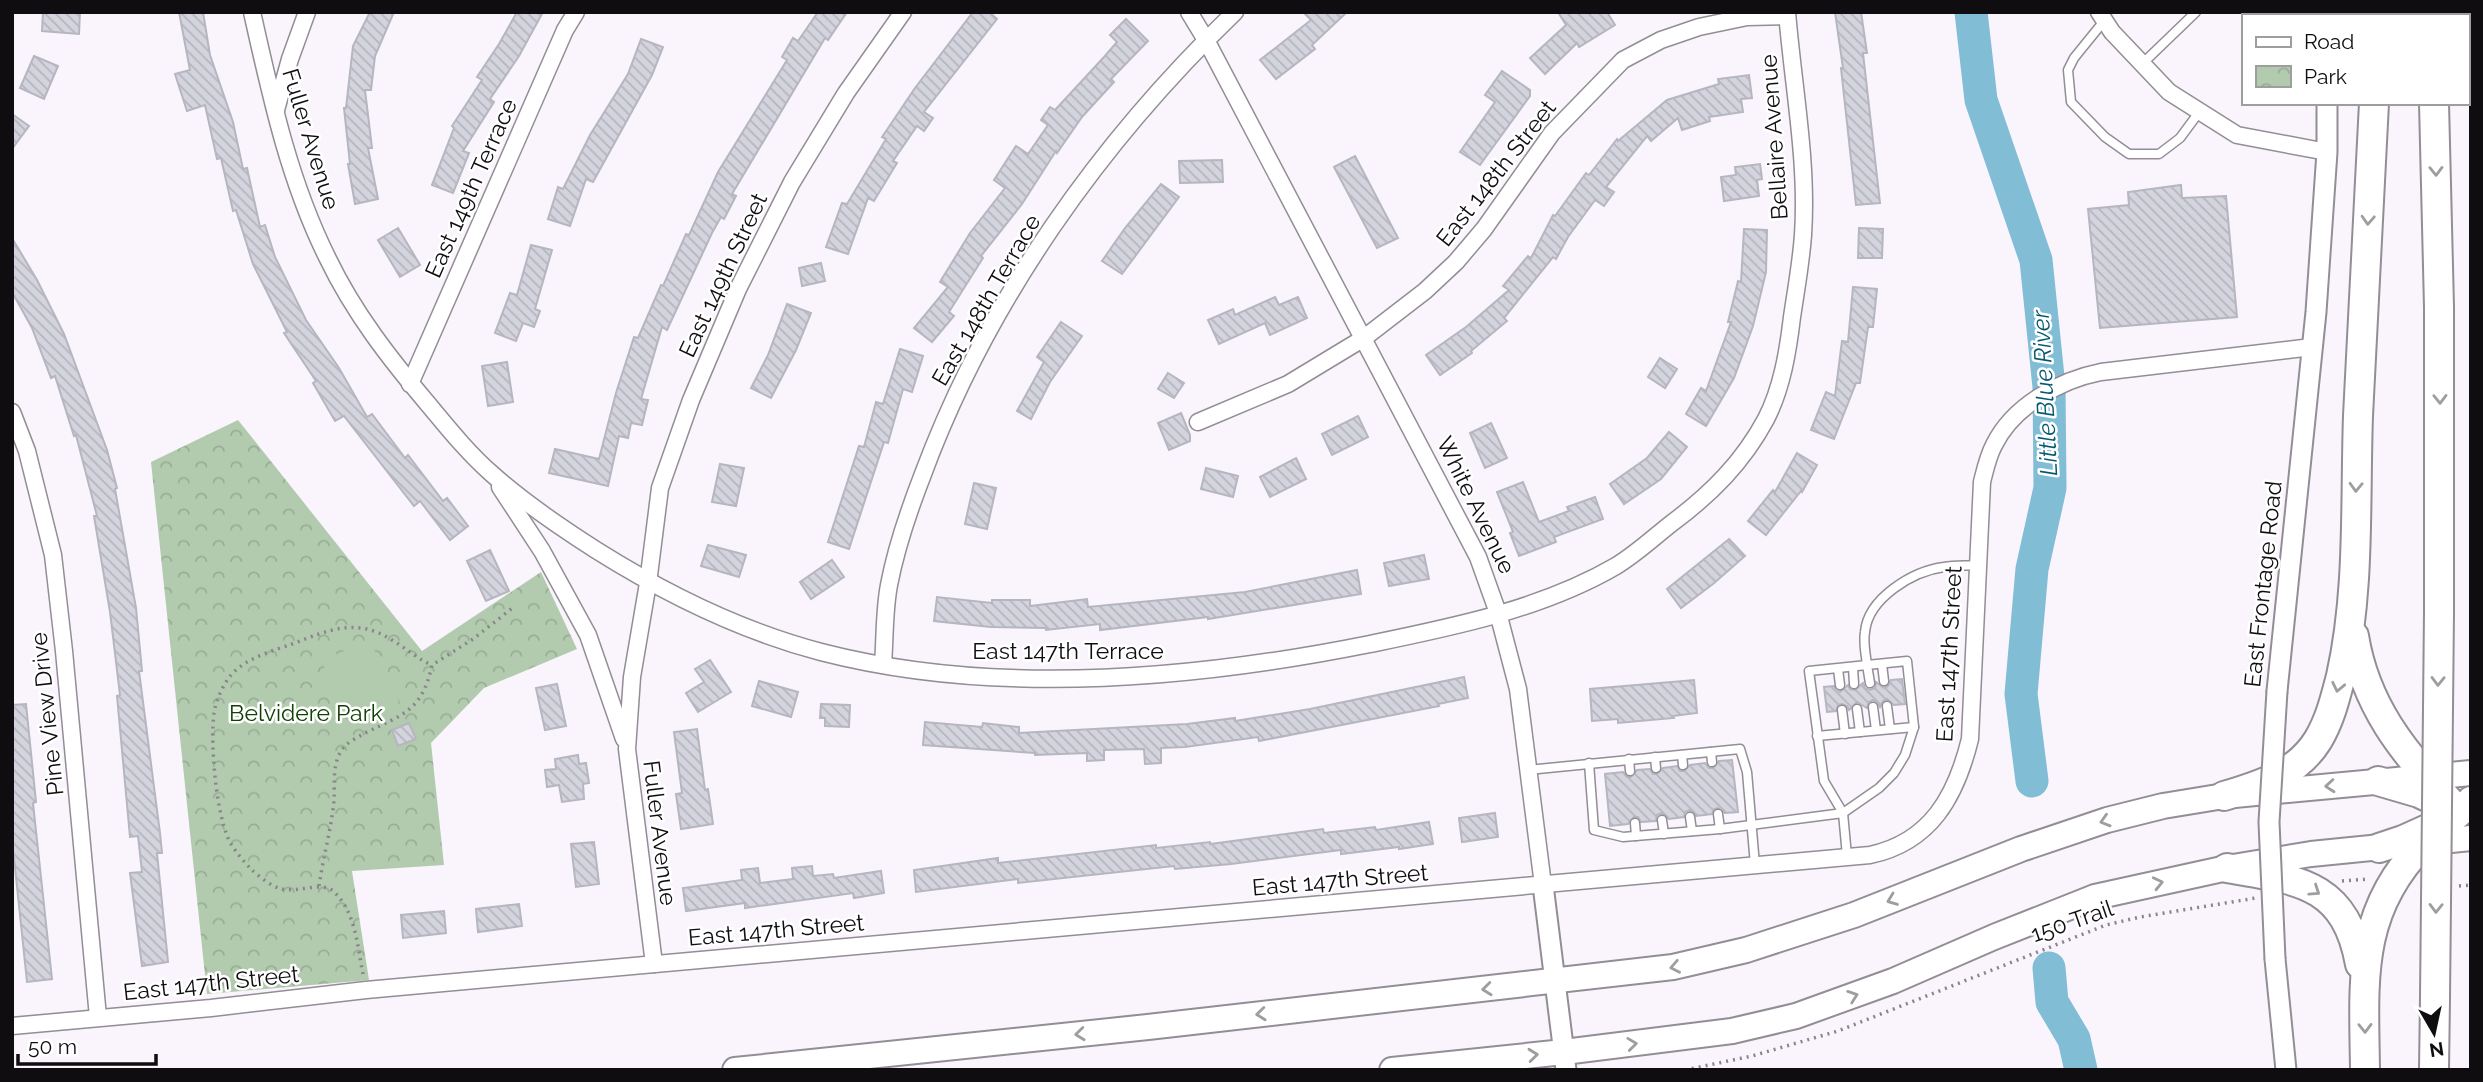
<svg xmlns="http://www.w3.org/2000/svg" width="2483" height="1082" font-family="Raleway,sans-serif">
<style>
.park{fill:url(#park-crowns)}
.pitch{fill:#b2cbae}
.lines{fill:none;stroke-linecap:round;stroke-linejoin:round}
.river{stroke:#82bdd6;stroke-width:33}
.building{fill:url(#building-back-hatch);stroke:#b5b6bf;stroke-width:2}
.service-casing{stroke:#938d95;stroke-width:11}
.minor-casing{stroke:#938d95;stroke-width:19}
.tertiary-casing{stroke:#938d95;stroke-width:23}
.primary-casing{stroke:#938d95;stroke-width:28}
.motorway-casing{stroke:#938d95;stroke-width:32}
.path{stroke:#88848a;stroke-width:3.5;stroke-dasharray:2 5;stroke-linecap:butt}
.service{stroke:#fff;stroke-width:8}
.minor{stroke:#fff;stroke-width:16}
.tertiary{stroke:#fff;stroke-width:19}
.primary{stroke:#fff;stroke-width:24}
.motorway{stroke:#fff;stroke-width:28}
.tertiary-bridge-casing{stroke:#938d95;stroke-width:23;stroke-linecap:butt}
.motorway-bridge-casing{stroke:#938d95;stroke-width:32;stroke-linecap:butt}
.tertiary-bridge{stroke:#fff;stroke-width:19}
.motorway-bridge{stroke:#fff;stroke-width:28}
.oneway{stroke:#9f9e9f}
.labels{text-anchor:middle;stroke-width:5;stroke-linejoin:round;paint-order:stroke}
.street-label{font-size:23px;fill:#0f0d10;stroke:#fff}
.park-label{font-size:23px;fill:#114005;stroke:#fff}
.water-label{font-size:24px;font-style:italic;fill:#055871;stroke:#fff}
</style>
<defs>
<pattern id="park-crowns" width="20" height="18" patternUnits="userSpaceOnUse" patternTransform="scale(1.75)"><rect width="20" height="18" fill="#b2cbae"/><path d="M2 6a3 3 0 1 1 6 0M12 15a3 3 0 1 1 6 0" fill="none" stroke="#98ad95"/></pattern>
<pattern id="building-back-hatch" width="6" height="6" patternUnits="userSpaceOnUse" patternTransform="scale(1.75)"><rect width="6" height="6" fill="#d3d4dd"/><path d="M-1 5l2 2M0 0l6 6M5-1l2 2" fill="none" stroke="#b4b5bd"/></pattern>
</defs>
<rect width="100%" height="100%" fill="#faf4fd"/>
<polygon class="park" points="238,420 422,651 541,572 577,649 484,688 431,743 444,865 352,871 369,980 207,994 151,462"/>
<polygon class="pitch" points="370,641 399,702 351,724 321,660"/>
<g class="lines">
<g class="river">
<polyline points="1971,12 1981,100 2036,260 2049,387 2050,488 2032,569 2021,694 2032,781"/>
<polyline points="2049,968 2052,1002 2074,1039 2081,1070"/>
</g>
</g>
<g class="building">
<polygon points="43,12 80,12 79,34 42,31"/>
<polygon points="179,12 203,12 210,55 233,122 243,169 247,168 260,227 265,225 275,257 306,320 339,368 367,417 372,414 405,458 408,455 443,501 447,498 468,526 450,540 420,501 414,506 344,416 335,421 313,383 316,381 284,333 287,332 253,264 236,210 233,211 221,158 217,159 205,105 187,111 175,74 190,70"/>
<polygon points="370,12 394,12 375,56 371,90 365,90 372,148 368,148 378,199 355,204 348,164 350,164 344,108 346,108 353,46"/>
<polygon points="517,12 543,12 519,56 490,99 494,102 463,151 469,153 453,193 432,185 454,128 452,126 482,80 477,77 499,44"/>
<polygon points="818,12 847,12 828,40 825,38 732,194 736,196 724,219 721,217 712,233 667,330 662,327 641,399 648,400 642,425 631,423 628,438 619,436 608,486 549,473 555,449 599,459 616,393 634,337 638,338 661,285 663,286 686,234 689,235 718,172 787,60 782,57 793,38 798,41"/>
<polygon points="973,12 989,12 997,19 924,112 933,118 924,131 917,126 893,161 897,163 874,201 868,198 848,254 826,247 842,203 847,204 886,139 882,137 915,88"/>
<polygon points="1303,12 1347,12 1312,45 1315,49 1276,79 1260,60 1311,20"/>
<polygon points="1558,12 1607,12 1615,25 1579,47 1577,43 1545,74 1530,58 1566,25"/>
<polygon points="1835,12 1861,12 1867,53 1863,53 1880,203 1856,205 1841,68 1843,68"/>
<polygon points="1126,19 1148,41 1111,79 1114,82 1082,117 1057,153 1056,151 1022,204 981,256 983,258 949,312 954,316 932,342 914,328 948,287 940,282 970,233 1005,188 994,180 1016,146 1028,154 1048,125 1041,120 1050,107 1055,110 1104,57 1117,42 1110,35"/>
<polygon points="641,39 663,47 652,75 593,182 586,179 570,226 548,219 558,187 563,189 590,135 628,74"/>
<polygon points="34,56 58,66 44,99 20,88"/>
<polygon points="1502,71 1530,90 1530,96 1480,165 1460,152 1495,102 1485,95"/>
<polygon points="1749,75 1752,98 1741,99 1743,112 1709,117 1710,121 1682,130 1678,118 1651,141 1647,136 1606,187 1614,192 1604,206 1595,200 1568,237 1556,259 1553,257 1504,318 1507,321 1471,351 1472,353 1440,375 1426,355 1466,327 1509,290 1503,286 1528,256 1531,258 1553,215 1555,216 1586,173 1589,175 1617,139 1618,141 1667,100 1719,84 1718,79"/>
<polygon points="12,114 29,126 12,149"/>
<polygon points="1355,156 1398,238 1377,248 1334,167"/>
<polygon points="1222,160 1223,182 1180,183 1179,161"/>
<polygon points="1760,164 1762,179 1757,180 1759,196 1724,201 1721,177 1736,175 1735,167"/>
<polygon points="1161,184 1179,197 1122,274 1102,261 1125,228"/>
<polygon points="2181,185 2182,198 2226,196 2237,317 2100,328 2088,209 2129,205 2128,192"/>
<polygon points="398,228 420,265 400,277 378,240"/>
<polygon points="1859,228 1883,229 1882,258 1858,258"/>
<polygon points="1744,229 1767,230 1766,272 1753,326 1734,378 1706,426 1686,414 1701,388 1706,391 1731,322 1728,322 1738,281 1741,282"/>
<polygon points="12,238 37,280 64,334 107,450 117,488 115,489 136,608 142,671 139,671 160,833 162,853 157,853 168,962 142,966 130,873 142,872 138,836 130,837 117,696 120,695 110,612 94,516 97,516 76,435 74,436 55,376 51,378 32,328 12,292"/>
<polygon points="531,245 552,250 535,309 540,311 534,327 523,323 516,341 495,333 510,293 517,295"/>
<polygon points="821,263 825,281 802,286 799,268"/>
<polygon points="1853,287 1877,289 1873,327 1868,327 1860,383 1856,383 1834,439 1811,430 1826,392 1835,396 1842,341 1848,342"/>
<polygon points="1275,297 1279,305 1298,297 1307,318 1270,335 1265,323 1219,344 1208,320 1233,309 1235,315"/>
<polygon points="787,304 811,313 796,350 771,398 751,388 768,355"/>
<polygon points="1061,322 1082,336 1050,382 1031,419 1017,411 1044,362 1037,357"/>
<polygon points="900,349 923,356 912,392 903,389 888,443 884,442 849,549 828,542 859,446 864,447 876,402 883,404"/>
<polygon points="1660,358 1677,369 1665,388 1648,377"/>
<polygon points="507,362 513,402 488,406 482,366"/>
<polygon points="1168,373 1184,383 1174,398 1158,389"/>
<polygon points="1181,413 1190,435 1190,441 1169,450 1158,423"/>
<polygon points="1358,416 1368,437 1332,455 1322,434"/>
<polygon points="1491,423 1507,458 1485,468 1470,433"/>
<polygon points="1669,432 1687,447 1661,479 1624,504 1610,484 1647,458"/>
<polygon points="1797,453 1817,465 1802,492 1801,491 1766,535 1748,521 1773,490 1775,492"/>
<polygon points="1296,458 1306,479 1270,497 1260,477"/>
<polygon points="720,464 744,468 736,506 712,502"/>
<polygon points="1206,468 1238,476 1233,497 1201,489"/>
<polygon points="1523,482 1539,522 1569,511 1567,507 1595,497 1603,519 1554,537 1556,542 1519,556 1510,533 1513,532 1497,492"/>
<polygon points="974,483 996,488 987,529 965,524"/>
<polygon points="1729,539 1745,556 1713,584 1681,608 1667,589"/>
<polygon points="708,545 746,555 739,577 701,566"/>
<polygon points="490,550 509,591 486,601 467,561"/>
<polygon points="1424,555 1429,579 1389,586 1384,563"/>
<polygon points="832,560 844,577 811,599 800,582"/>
<polygon points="1357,570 1361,594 1208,619 1208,617 1100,630 1100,624 1046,630 1046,628 991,627 934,621 937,597 992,603 992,600 1030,600 1030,606 1087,599 1088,607 1245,592"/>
<polygon points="710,660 731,692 698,712 686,693 704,682 695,669"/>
<polygon points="1464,677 1468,698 1438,704 1439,706 1259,741 1258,737 1185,747 1161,748 1161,763 1145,764 1144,749 1104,750 1104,760 1087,761 1087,753 1035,755 1035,753 923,745 925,722 982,727 983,723 1019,727 1019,733 1187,724 1235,718 1235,721 1310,709"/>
<polygon points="1902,679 1905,704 1894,705 1887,699 1883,701 1880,707 1878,703 1873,700 1869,702 1867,708 1857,702 1849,710 1847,706 1842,704 1838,705 1836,711 1827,712 1824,687 1834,686 1840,692 1848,685 1850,689 1855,690 1863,683 1865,688 1870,690 1875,688 1876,682 1884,688 1888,686 1891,680"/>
<polygon points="1694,680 1697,713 1673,716 1674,718 1618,723 1618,719 1592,721 1590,689"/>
<polygon points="759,681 798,692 791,717 752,706"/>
<polygon points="557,684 566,726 545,730 536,688"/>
<polygon points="26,704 36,802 33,803 52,979 27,982 12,839 12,705"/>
<polygon points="821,704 850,705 849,727 825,726 825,718 820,718"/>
<polygon points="409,723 416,739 398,746 392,730"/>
<polygon points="697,729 705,790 708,789 713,824 681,829 676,794 682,793 674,732"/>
<polygon points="578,755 579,764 586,763 589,783 583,784 584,799 562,802 559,785 547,787 545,770 556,769 555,759"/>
<polygon points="1732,760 1738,812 1725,813 1718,808 1714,809 1712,814 1696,816 1690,810 1685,812 1684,817 1669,819 1662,813 1657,815 1656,821 1641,822 1638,817 1634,817 1628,824 1610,826 1605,774 1623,772 1627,777 1631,777 1637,770 1650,769 1653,774 1657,774 1663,768 1677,766 1680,771 1684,771 1690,765 1705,763 1709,768 1713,768 1719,761"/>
<polygon points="1495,813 1498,837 1462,842 1459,818"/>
<polygon points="1429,822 1433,844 1399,849 1399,847 1341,854 1341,850 1231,864 1175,869 1174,866 1018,883 1018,879 916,892 914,870 998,858 998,863 1156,845 1156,848 1210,842 1210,844 1323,829 1324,833 1375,827 1376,830"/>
<polygon points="594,842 599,884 576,887 571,844"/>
<polygon points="812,866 813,876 833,874 834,878 881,871 884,893 854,898 853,893 745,908 745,903 686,911 683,888 742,880 741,870 758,868 760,883 793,879 792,868"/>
<polygon points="519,904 522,926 478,932 476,909"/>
<polygon points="444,911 446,933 403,938 401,915"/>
</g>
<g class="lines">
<g class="service-casing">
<g id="service">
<polyline points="2104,21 2074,58 2068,70 2071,102 2105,137 2129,154 2159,154 2180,138 2200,111"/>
<polyline points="2142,64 2196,12"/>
<polyline points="1882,664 1884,681"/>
<polyline points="1853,667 1854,684"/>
<polyline points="1838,669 1840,685"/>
<polyline points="1887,706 1890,729"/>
<polyline points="1873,707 1876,730"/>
<polyline points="1857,709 1860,732"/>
<polyline points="1842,710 1845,734"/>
<polyline points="1817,736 1914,727"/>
<polyline points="1711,752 1712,762"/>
<polyline points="1682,755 1683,765"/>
<polyline points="1655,757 1656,768"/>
<polyline points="1629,759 1630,771"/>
<polyline points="1589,763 1594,830 1623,837 1720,829 1843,813 1879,788 1894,773 1905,755 1914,727 1907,661 1867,665 1870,683"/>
<polyline points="1528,770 1740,749 1747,772 1755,865"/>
<polyline points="1718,814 1720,829"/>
<polyline points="1690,817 1692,831"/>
<polyline points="1662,820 1664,834"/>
<polyline points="1635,823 1636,836"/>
<path d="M1847,856L1843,813L1824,781L1809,671L1867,665C1866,655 1863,643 1865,632C1868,598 1913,571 1944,567C1955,565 1966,566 1977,565"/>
</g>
</g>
<g class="minor-casing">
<g id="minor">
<path d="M252,12C271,97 289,181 328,259C354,313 390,359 428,404C448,428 468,453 492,474C524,503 560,527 596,550C666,594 741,631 821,652C995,697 1195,679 1370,644C1453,627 1542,609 1616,566C1636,554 1654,537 1672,523C1711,494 1743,462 1766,419C1782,388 1788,351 1792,317C1796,290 1801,263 1803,235C1808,161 1793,86 1787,12"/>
<polyline points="1189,12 1206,40 1478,557 1498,613 1518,689 1543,885"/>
<polyline points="2099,12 2112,32 2169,92 2237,135 2327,152"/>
<polyline points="276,110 290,59 307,12"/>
<polyline points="410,384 565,30 576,12"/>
<polyline points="12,412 27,451 53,555 64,651 98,1017"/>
<polyline points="1198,422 1288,384 1364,338 1425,291 1456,262 1484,229 1552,133 1623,60 1661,40 1699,27 1747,17 1787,16"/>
<polyline points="500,487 542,551 588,635 624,739"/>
<path d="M883,664C885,639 884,611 889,585C896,548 909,510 923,474C988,299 1101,141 1235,12"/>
<polyline points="654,964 627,749 632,677 648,583 660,488 691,400 738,289 792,182 846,93 903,12"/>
<path d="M12,1026L211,1008L366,990L1870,855C1931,842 1956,796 1970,739L1982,482C1985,470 1988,456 1994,445C2013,406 2060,380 2101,372L2312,347"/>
</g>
</g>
<g class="tertiary-casing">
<g id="tertiary">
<polyline points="2328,16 2328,12"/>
<polyline points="2277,691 2316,312 2327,152 2327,103"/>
<polyline points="1543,885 1566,1070"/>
<polyline points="2275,959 2286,1070"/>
</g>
</g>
<g class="primary-casing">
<g id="primary">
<polyline points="735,1070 1148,1027 1673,967 1746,950 1854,915 2021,849 2107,820 2163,806 2224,796 2471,773"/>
<polyline points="1392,1070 1564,1052 1732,1031 1796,1016 1893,981 1994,937 2095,897 2227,868 2311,854 2471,838"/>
</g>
</g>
<g class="motorway-casing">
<g id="motorway">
<polyline points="2430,12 2430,16"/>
<polyline points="2378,16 2378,12"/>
<polyline points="2434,103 2439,307 2439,612"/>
<path d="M2354,636C2365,705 2403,752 2449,801"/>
<polyline points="2378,781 2419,793 2448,807"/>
<path d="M2224,796C2261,785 2297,774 2318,740C2330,720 2335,699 2341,676C2360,591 2355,503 2358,416C2363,312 2368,208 2374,103"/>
<polyline points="2379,848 2403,840 2434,826"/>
<path d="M2227,868C2297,880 2345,882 2360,964"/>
<path d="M2365,1070C2364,982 2356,912 2423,844C2438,828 2456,817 2471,801"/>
<polyline points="2434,1070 2435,998"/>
</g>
</g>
<g class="path">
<polyline points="2342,881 2369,879"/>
<path d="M319,886C323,858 331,830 334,801C335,786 332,768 340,753C344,744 356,738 365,733C404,714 422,711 432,665L473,639L515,606"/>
<polyline points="2459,886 2471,885"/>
<path d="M363,974C357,945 356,912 333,891C322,881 297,893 282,889C272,887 258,876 251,869C244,862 236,852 231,844C216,818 210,743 214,713C216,700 223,685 231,675C246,658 272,651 292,644C329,630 356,617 392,640C406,648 417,659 432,665"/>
<polyline points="1685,1070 1752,1056 1838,1031 2106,925 2140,917 2256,898"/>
</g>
<use href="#service" class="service"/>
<use href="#minor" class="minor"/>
<use href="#tertiary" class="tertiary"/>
<use href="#primary" class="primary"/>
<use href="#motorway" class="motorway"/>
<g class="tertiary-bridge-casing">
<polyline id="tertiary-bridge" points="2275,959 2269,822 2277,691"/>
</g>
<g class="motorway-bridge-casing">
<polyline id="motorway-bridge" points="2435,998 2439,612"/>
</g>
<use href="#tertiary-bridge" class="tertiary-bridge"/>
<use href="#motorway-bridge" class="motorway-bridge"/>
</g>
<defs><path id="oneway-chevron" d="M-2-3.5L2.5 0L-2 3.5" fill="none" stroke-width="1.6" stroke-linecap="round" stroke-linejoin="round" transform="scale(1.75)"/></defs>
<g class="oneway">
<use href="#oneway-chevron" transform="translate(2436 171) rotate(89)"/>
<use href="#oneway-chevron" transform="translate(2368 220) rotate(93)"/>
<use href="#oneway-chevron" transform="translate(2440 399) rotate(89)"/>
<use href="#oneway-chevron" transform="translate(2356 487) rotate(92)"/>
<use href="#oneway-chevron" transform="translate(2438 681) rotate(91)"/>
<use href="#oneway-chevron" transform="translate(2338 687) rotate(102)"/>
<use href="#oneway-chevron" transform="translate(2330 786) rotate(175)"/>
<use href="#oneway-chevron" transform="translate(2105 821) rotate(163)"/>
<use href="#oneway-chevron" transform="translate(2158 883) rotate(-13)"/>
<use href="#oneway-chevron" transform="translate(2315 891) rotate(34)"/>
<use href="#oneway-chevron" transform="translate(1892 900) rotate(159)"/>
<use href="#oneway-chevron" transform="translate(2436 908) rotate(91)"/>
<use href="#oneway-chevron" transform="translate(1675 967) rotate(169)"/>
<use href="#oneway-chevron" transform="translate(1487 989) rotate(174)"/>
<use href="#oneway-chevron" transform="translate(1853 996) rotate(-19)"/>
<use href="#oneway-chevron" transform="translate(1261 1014) rotate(174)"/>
<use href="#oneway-chevron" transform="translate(2365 1028) rotate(89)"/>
<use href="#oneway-chevron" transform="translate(1080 1034) rotate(174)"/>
<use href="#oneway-chevron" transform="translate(1632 1044) rotate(-7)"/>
<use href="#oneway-chevron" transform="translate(1533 1055) rotate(-6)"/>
</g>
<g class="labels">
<g class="street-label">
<text transform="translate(1774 137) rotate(-94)" y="8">Bellaire Avenue</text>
<text transform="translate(311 139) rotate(73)" y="8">Fuller Avenue</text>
<text transform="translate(1496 173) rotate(-52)" y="8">East 148th Street</text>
<text transform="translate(471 188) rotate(-66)" y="8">East 149th Terrace</text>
<text transform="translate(723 275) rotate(-65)" y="8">East 149th Street</text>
<text transform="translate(986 300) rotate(-60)" y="8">East 148th Terrace</text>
<text transform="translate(1476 505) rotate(64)" y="8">White Avenue</text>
<text transform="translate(2263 584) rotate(-84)" y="8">East Frontage Road</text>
<text x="1068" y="659">East 147th Terrace</text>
<text transform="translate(1949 654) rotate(-87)" y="8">East 147th Street</text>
<text transform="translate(47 714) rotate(-96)" y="8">Pine View Drive</text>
<text transform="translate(660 833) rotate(83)" y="8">Fuller Avenue</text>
<text transform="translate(1340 880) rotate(-5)" y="8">East 147th Street</text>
<text transform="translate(2072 921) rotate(-19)" y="8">150 Trail</text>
<text transform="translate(776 930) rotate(-5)" y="8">East 147th Street</text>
<text transform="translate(211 983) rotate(-6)" y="8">East 147th Street</text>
</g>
<g class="park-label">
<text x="306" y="721">Belvidere Park</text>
</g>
<g class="water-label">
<text transform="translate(2045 393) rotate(-93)" y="8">Little Blue River</text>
</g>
</g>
<rect width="2483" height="1082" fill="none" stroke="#0f0d10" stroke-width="28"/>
<rect x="2242" y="14" width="228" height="91" fill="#ffffff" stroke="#9f9e9f" stroke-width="2"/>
<rect x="2256" y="37" width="35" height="10" fill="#ffffff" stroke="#9f9e9f" stroke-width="2"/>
<text x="2304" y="49" font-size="21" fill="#0f0d10">Road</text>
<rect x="2256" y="66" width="35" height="21" fill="url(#park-crowns)" stroke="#9f9e9f" stroke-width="2"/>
<text x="2304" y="84" font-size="21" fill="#0f0d10">Park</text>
<g transform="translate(2434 1033) rotate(171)" stroke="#ffffff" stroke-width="5" paint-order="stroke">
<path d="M0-5L12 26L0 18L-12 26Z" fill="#0f0d10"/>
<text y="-10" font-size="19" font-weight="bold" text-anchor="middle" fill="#0f0d10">N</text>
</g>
<path d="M18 1054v10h138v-10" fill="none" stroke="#0f0d10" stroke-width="3.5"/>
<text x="28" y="1054" font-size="21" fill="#0f0d10" stroke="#ffffff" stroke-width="5" paint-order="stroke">50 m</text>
</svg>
